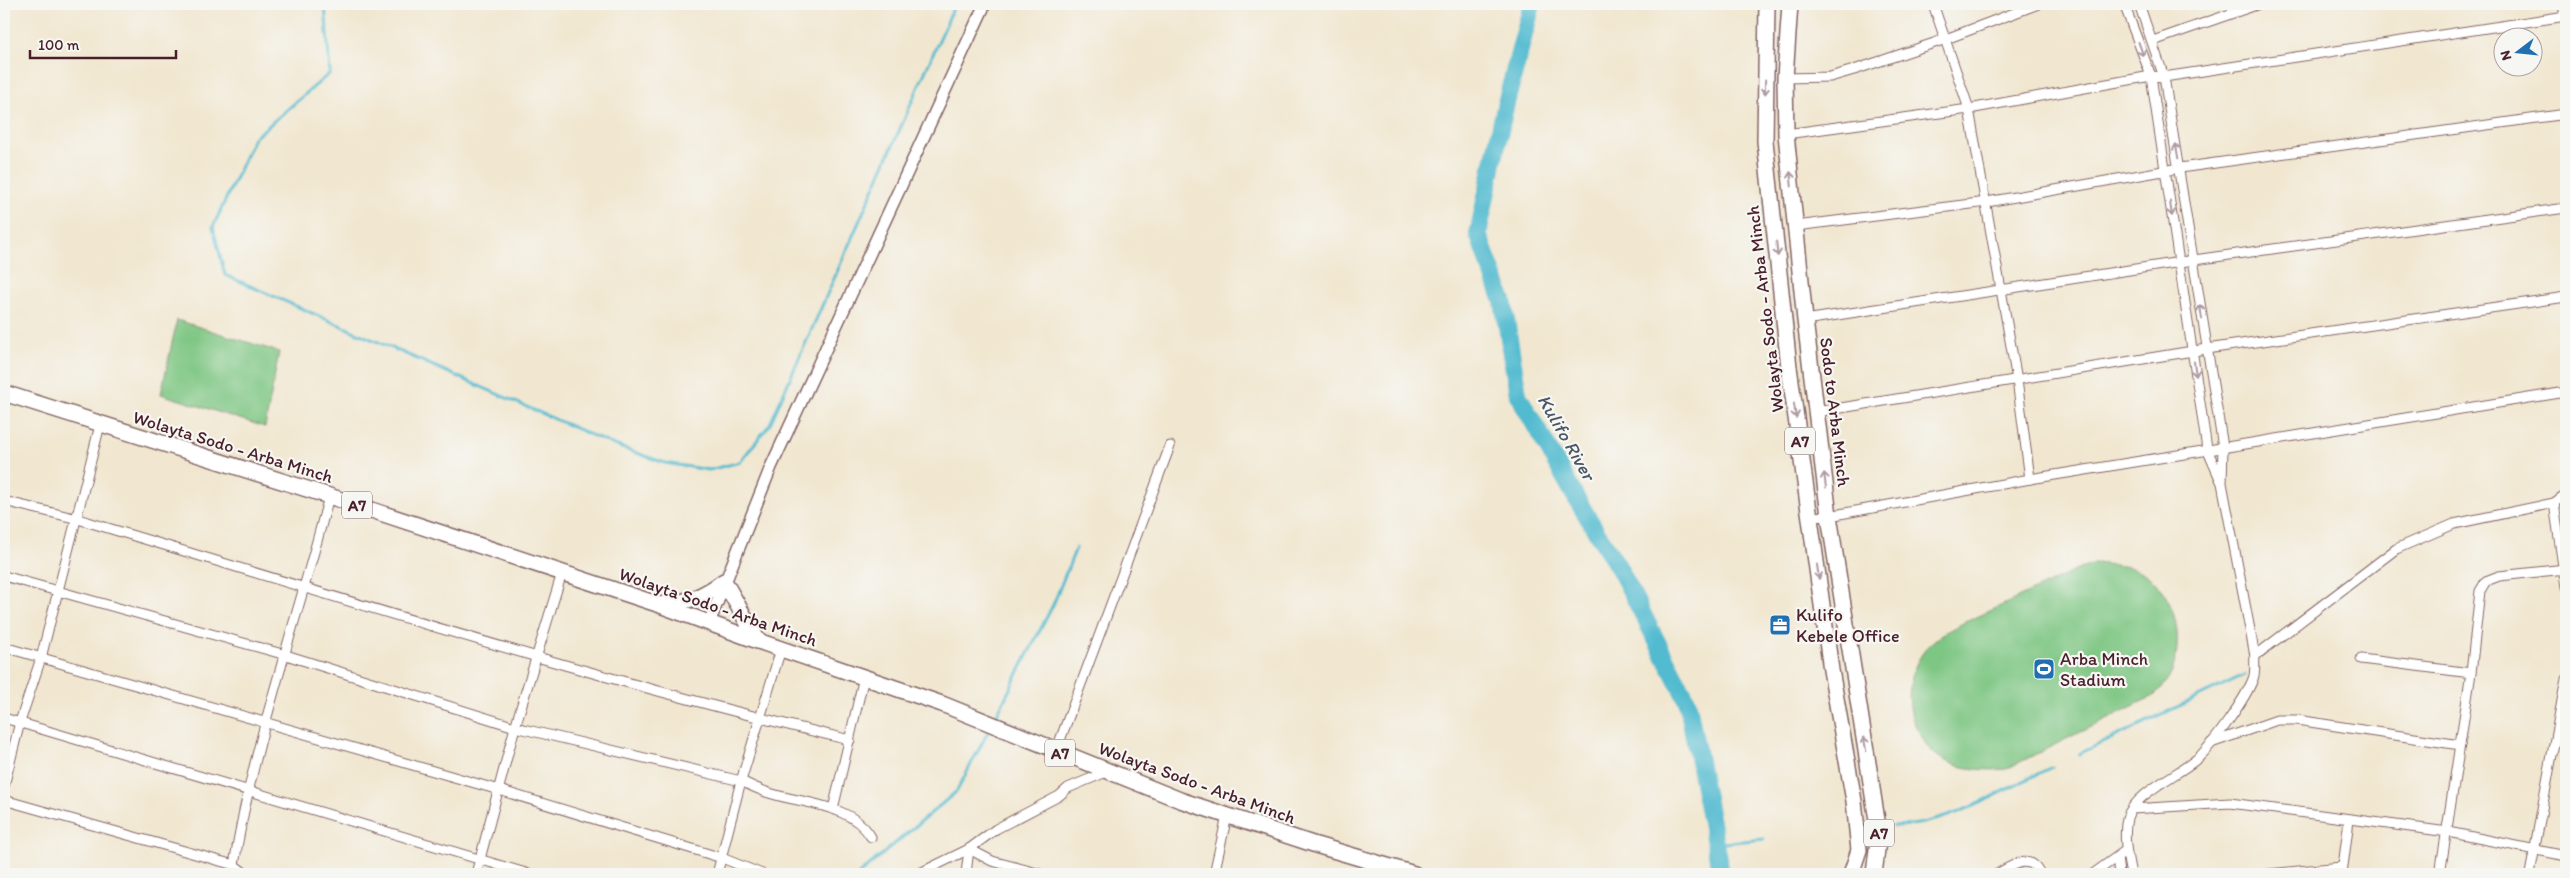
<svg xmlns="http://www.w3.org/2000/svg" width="2570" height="878" font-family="Itim,sans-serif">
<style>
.green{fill:#7ec683;stroke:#647257}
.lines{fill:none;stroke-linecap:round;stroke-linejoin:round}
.stream{stroke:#53bbd0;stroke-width:3}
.river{stroke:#53bbd0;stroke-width:18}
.minor-casing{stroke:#846565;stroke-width:11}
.tertiary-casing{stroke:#846565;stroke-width:14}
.trunk-casing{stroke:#846565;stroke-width:18}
.minor{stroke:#fff;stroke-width:9}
.tertiary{stroke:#fff;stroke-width:11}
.trunk{stroke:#fff;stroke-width:15}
.oneway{stroke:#ae9aa0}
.labels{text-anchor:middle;stroke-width:4.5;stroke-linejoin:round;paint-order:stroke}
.shield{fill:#f6f6f2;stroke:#7e6067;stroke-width:1}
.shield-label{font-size:16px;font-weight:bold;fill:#4a1f2b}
.street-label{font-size:18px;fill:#4a1f2b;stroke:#f6f6f2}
.poi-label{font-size:18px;fill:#4a1f2b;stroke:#f6f6f2;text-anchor:start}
.water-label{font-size:19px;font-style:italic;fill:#4d5665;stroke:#f6f6f2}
</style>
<rect width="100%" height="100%" fill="#f6f6f2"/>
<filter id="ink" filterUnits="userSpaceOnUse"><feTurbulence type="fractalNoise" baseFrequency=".02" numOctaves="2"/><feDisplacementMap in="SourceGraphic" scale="10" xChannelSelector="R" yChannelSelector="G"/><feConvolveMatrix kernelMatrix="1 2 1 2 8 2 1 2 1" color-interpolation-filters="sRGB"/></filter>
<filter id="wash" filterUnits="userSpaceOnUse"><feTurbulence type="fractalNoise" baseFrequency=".0096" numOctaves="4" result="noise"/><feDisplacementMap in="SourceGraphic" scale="20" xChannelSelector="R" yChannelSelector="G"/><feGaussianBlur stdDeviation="1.12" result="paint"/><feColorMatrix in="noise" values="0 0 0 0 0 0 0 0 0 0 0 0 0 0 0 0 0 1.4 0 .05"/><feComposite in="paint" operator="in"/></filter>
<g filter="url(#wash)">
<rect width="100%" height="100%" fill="#f1e7d0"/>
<g class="green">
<polygon points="177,320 279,352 265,427 161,394"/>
<path d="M2097,563C2109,565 2124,565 2135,569C2176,586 2187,641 2169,678C2166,684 2159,690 2155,695L2006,769C1978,772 1939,768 1924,741C1920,733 1914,725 1912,717C1903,684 1916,649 1946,632C1961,623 1978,617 1994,609C2022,596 2050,583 2077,570Z"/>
</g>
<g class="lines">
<g class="stream">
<polyline points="325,4 330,73 254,138 213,227 225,275 614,445 665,463 709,470 740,462 770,424 955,4"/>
<polyline points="994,720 1053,605 1076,548"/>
<polyline points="2079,754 2244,675"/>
<path d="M1894,826C1949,826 2003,790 2052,767"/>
<polyline points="1713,844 1764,839"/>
<polyline points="859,874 957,791 990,728"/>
</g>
<polyline class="river" points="1532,4 1505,107 1478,234 1503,301 1518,395 1576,498 1620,570 1687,700 1721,874"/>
</g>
</g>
<g filter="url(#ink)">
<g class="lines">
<g class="minor-casing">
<g id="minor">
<polyline points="1933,4 1969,109 2017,380 2030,479"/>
<polyline points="2124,4 2151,76 2207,449 2221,481"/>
<polyline points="2562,4 2566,15"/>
<polyline points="2153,41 2259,4"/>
<polyline points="1785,78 1830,77 1854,70 1946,39 2038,4"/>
<polyline points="1786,134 1969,109 2151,76 2164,77 2566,16"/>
<polyline points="1796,226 1987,202 2180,168 2566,114"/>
<polyline points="1805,320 2194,260 2566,208"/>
<polyline points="1816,412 2193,351 2566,297"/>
<path d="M4,501L78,519C334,596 589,678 850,740"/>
<polyline points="2554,503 2566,587"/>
<polyline points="1810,517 1829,516 2030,479 2566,392"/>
<path d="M4,576L286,655L515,727L741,781C749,785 758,789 766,792C800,804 851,803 871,837"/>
<polyline points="4,647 499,790 722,858 762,874"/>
<polyline points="2255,656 2396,549 2454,524 2554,503 2566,494"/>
<polyline points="2361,659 2471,673"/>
<polyline points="4,718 529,874"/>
<polyline points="2211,743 2277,720 2297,720 2460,745"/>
<polyline points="1056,751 1170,446"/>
<polyline points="4,786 20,722 41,658 100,425"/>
<polyline points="4,800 234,865 246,874"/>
<polyline points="833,809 864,677"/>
<polyline points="2132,809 2230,803 2448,832 2566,856"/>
<polyline points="969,849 992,861 1041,874"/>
<polyline points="2117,857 2119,874"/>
<path d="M234,865C254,739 298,619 329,496"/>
<polyline points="476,874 515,727 562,573"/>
<polyline points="717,874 741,781 781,649"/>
<polyline points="918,874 969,849 996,829 1059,796 1068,788 1106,772"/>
<polyline points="966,874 969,849"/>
<polyline points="1214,874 1227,816"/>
<path d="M1997,874C2011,866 2031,852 2040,874"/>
<polyline points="2093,874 2125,851"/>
<path d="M2131,874C2127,856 2123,836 2127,818C2134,793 2181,774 2199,757C2214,743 2246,698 2253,679C2256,672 2254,663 2255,656L2222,483L2223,447L2164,77L2139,4"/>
<polyline points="2268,874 2342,867"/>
<polyline points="2342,874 2349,820"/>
<polyline points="2440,874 2471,673 2480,591 2486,581 2499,576 2566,569"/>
<polyline points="2530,874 2566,679"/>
</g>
</g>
<g class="tertiary-casing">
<polyline id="tertiary" points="709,623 771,467 985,4"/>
</g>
<g class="trunk-casing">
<g id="trunk">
<polyline points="1767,4 1765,141 1789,367 1831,670 1854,801 1859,850 1851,874"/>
<polyline points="1790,4 1785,78 1786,134 1805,320 1829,516 1879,833 1874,874"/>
<polyline points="4,393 329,496 660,605 758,641 942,704 1180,800 1316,845 1414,874"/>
<path d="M664,604C689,602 704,596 724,581L758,641"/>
</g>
</g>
<use href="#minor" class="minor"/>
<use href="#tertiary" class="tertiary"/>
<use href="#trunk" class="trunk"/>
</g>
<defs><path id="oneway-shaft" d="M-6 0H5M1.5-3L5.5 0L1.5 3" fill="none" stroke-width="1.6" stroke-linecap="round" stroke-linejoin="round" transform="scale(1.25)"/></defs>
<g class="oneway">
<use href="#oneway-shaft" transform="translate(2141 49) rotate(70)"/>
<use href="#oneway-shaft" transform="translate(1765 87) rotate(91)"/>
<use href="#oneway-shaft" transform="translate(2177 151) rotate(-100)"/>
<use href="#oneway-shaft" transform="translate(1791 179) rotate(-96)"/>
<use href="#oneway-shaft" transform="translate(2171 209) rotate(82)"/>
<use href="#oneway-shaft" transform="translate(1777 249) rotate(84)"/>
<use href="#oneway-shaft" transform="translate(2201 312) rotate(-98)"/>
<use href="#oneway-shaft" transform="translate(2195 369) rotate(82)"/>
<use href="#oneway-shaft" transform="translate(1795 411) rotate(82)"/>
<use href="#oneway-shaft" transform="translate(1825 480) rotate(-97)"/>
<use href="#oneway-shaft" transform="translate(1818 572) rotate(82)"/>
<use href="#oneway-shaft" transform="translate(1865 744) rotate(-100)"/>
</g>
</g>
<defs>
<g id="office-square" transform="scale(1.125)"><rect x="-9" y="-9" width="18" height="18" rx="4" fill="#1f6fb2" stroke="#f6f6f2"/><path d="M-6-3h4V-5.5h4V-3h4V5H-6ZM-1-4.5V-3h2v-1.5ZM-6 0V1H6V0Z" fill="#fff"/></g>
<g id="stadium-square" transform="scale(1.125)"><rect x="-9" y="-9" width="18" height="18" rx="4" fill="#1f6fb2" stroke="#f6f6f2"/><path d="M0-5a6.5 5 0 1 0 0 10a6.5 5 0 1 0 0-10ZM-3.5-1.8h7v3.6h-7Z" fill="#fff"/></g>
</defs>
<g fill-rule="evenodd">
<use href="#office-square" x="1780" y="625"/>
<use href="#stadium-square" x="2044" y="669"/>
</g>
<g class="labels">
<g class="shield">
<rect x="1785" y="427.5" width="30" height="27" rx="4"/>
<rect x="342" y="491.5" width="30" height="27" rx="4"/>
<rect x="1045" y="739.5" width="30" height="27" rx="4"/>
<rect x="1864" y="819.5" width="30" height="27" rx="4"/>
</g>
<g class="shield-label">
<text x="1800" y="447">A7</text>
<text x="357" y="511">A7</text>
<text x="1060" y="759">A7</text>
<text x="1879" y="839">A7</text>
</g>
<g class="street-label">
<text transform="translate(1765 309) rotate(-97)" y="6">Wolayta Sodo - Arba Minch</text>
<text transform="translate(1835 412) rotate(83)" y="6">Sodo to Arba Minch</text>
<text transform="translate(233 447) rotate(17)" y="6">Wolayta Sodo - Arba Minch</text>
<text transform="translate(718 607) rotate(19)" y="6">Wolayta Sodo - Arba Minch</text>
<text transform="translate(1197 783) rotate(20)" y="6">Wolayta Sodo - Arba Minch</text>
</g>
<g class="poi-label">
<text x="1796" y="621">Kulifo<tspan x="1796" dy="21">Kebele Office</tspan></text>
<text x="2060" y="665">Arba Minch<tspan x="2060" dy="21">Stadium</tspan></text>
</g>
<g class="water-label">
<text transform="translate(1567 437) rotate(60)" y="7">Kulifo River</text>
</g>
</g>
<rect width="2570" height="878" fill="none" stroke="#f6f6f2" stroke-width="20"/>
<g transform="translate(2518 52) rotate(254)"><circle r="24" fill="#f6f6f2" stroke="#b1a0a2"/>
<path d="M0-4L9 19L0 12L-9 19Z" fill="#1f6fb2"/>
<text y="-8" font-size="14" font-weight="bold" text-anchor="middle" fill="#4a1f2b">N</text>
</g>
<path d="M30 50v8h146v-8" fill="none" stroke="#4a1f2b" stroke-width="2.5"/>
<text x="38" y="50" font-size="15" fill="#4a1f2b" stroke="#f6f6f2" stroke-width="4" paint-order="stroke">100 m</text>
</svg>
